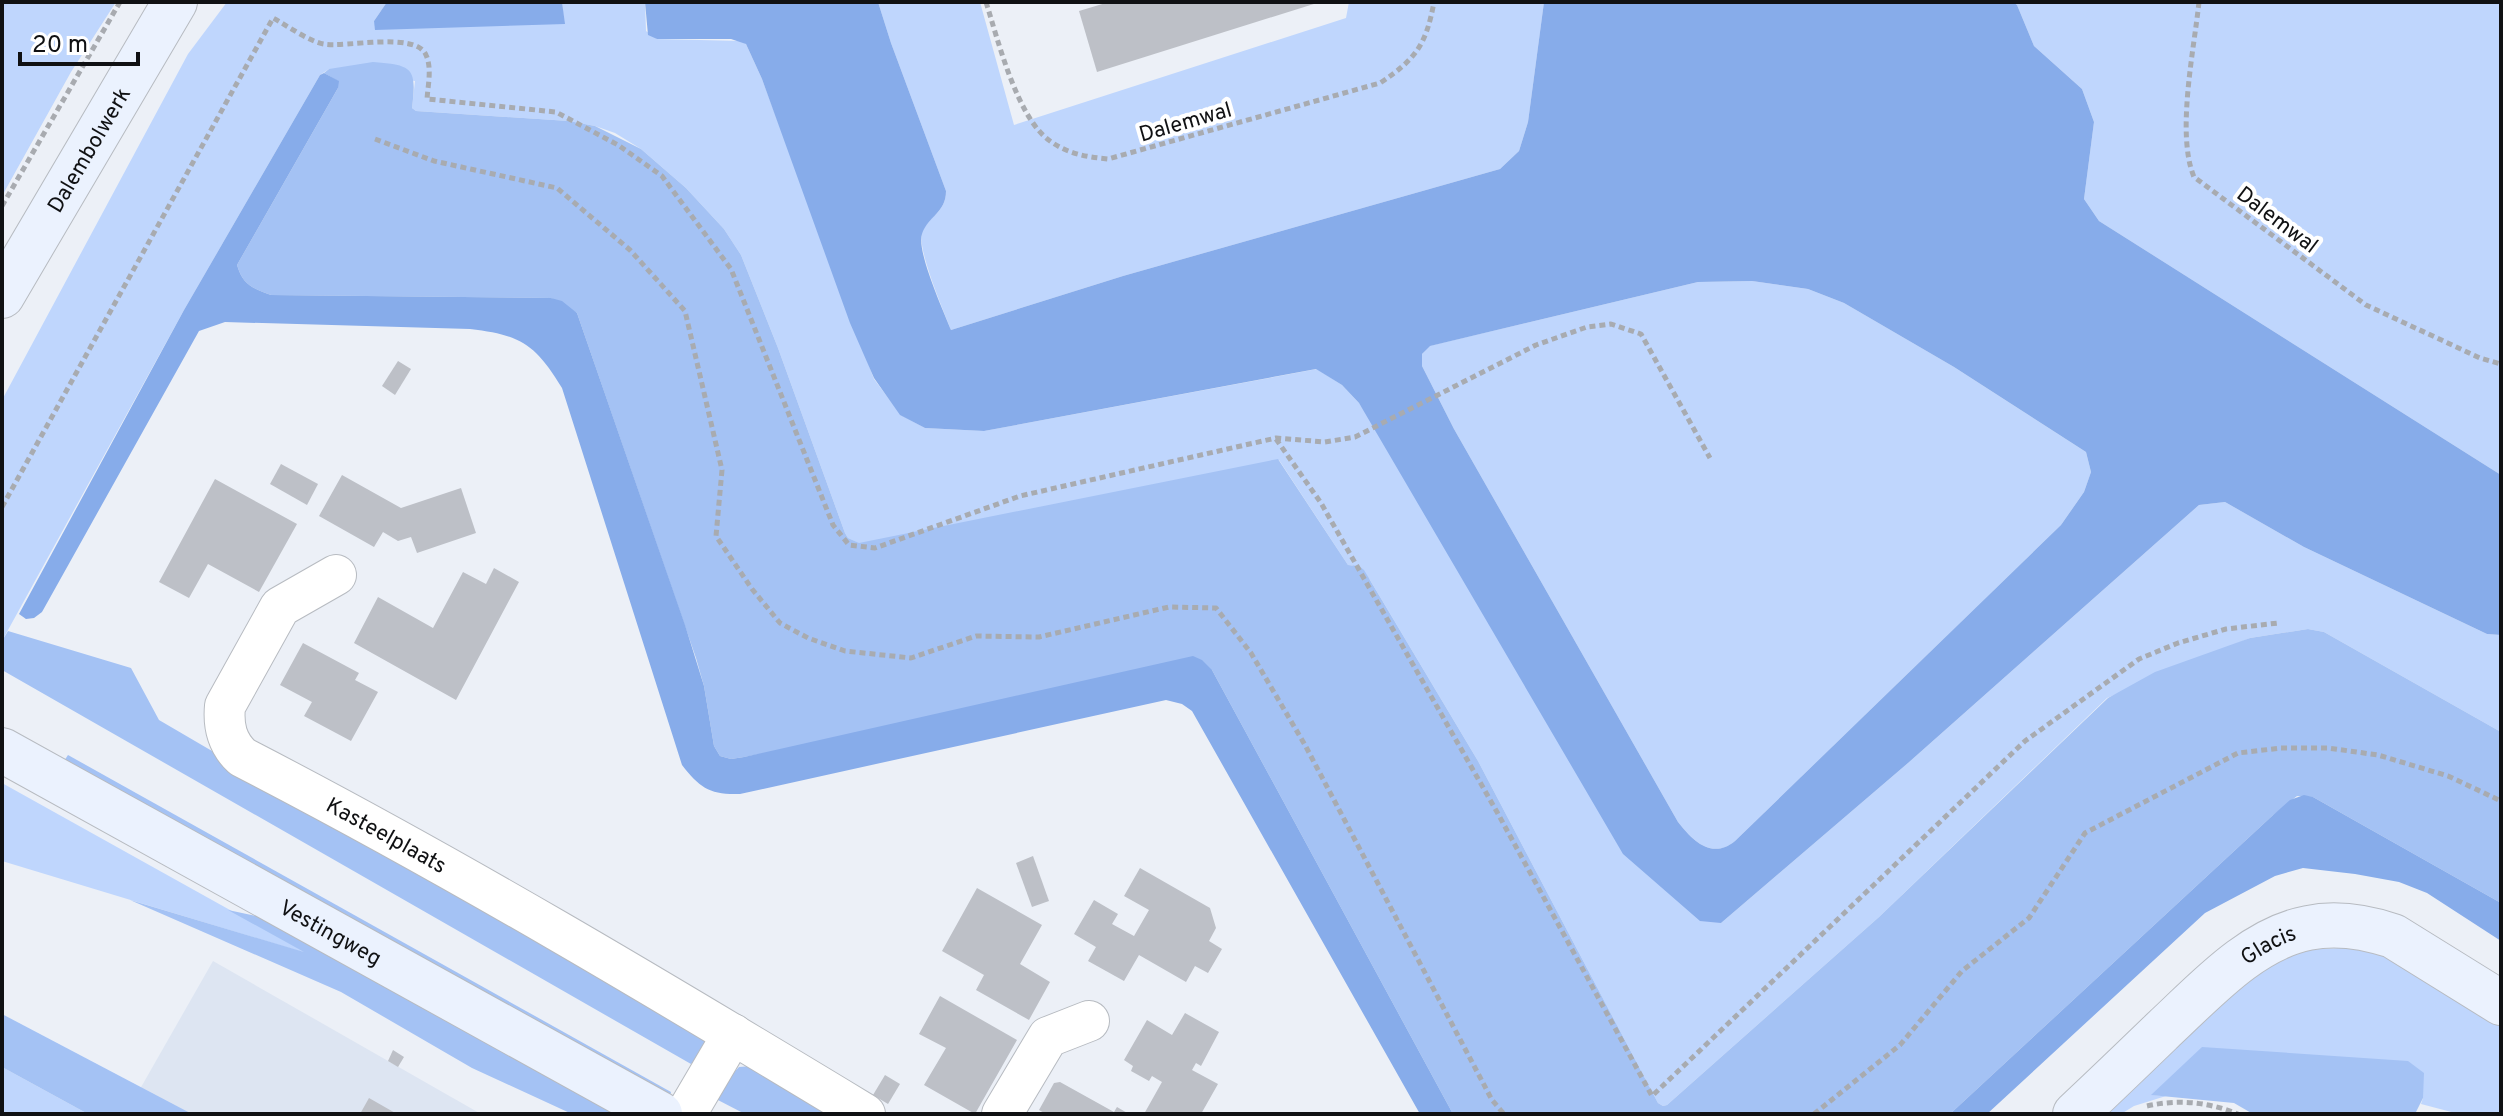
<svg xmlns="http://www.w3.org/2000/svg" width="2503" height="1116" font-family="Overpass,sans-serif">
<style>
.built{fill:#dde5f2}
.green{fill:#bfd6fd}
.forest{fill:#a4c2f4}
.water{fill:#87acea;fill-rule:evenodd}
.building{fill:#bdc0c7}
.lines{fill:none;stroke-linecap:round;stroke-linejoin:round}
.street-casing{stroke:#b7bbc1;stroke-width:42}
.secondary-casing{stroke:#b7bbc1;stroke-width:46}
.path{stroke:#a8abb0;stroke-width:5;stroke-dasharray:6 4;stroke-linecap:butt}
.street{stroke:#fff;stroke-width:40}
.secondary{stroke:#ebf2fe;stroke-width:44}
.labels{text-anchor:middle;stroke-width:8;stroke-linejoin:round;paint-order:stroke}
.street-label{font-size:22px;fill:#101113;stroke:#fff}
</style>
<rect width="100%" height="100%" fill="#ecf0f7"/>
<polygon class="built" points="213,961 481,1114 152,1114 132,1103"/>
<g class="green">
<polygon points="2,2 116,2 71,72 2,196"/>
<polygon points="227,2 387,2 374,21 564,24 562,2 645,2 646,31 657,39 742,41 746,44 762,79 874,379 901,415 925,428 984,431 1317,369 1342,385 1359,403 1721,923 1908,763 2199,505 2225,502 2304,547 2487,634 2501,635 2501,732 2324,632 2308,629 2250,638 2107,698 1879,917 1667,1105 1663,1106 1658,1103 1478,761 1370,580 1352,565 1348,565 1279,460 860,544 848,538 845,533 778,348 741,255 724,229 686,188 641,149 615,133 595,126 569,121 416,111 412,108 415,81 329,69 320,75 184,310 2,641 2,400 188,54"/>
<path d="M878,2H980L1014,125L1346,18L1349,2H1544L1528,122L1519,151L1500,169L1123,276L951,330C944,312 917,249 922,233C928,216 946,213 946,191L891,43Z"/>
<polygon points="2013,2 2501,2 2501,475 2099,221 2084,199 2094,122 2082,89 2034,46 2017,5"/>
<path d="M1752,281L1808,289L1844,303L1954,367L2086,452L2091,472L2084,492L2061,525L1735,841C1712,860 1693,841 1678,822L1454,429L1422,366V354L1429,346L1698,282Z"/>
<polygon points="2,783 309,954 2,861"/>
<polygon points="2357,947 2400,962 2501,1027 2501,1114 2459,1114 2421,1104 2423,1098 2152,1095 2166,1096 2134,1106 2121,1114 2099,1114 2268,963 2304,950"/>
<polygon points="2,1067 88,1114 2,1114"/>
</g>
<g class="forest">
<path d="M373,62C413,65 417,68 412,108L416,111L569,121L595,126L641,149L686,188L724,229L741,255L778,348L845,533L848,538L859,543L1278,459L1348,565L1359,566L1364,570L1478,761L1658,1103L1663,1106L1667,1105L1879,917L2108,698L2155,672L2250,638L2308,629L2324,632L2501,732V903L2313,797L2297,796L2272,816L1950,1114H1453L1212,670L744,757L731,759L720,756L714,746L704,686L696,658L577,313L551,298L271,295C252,288 243,285 237,265L338,88V81L324,73L329,69Z"/>
<polygon points="8,631 131,668 159,720 710,1042 691,1064 2,670 2,641"/>
<polygon points="68,755 671,1092 668,1103 62,764"/>
<polygon points="130,900 304,952 228,910 266,918 623,1114 572,1114 472,1068 341,992"/>
<polygon points="2,1014 192,1114 88,1114 2,1067"/>
<polygon points="2202,1047 2408,1061 2424,1073 2423,1098 2415,1114 2253,1114 2234,1103 2151,1095"/>
<polygon points="752,1066 840,1114 745,1114 714,1098 726,1081 739,1067"/>
</g>
<g class="water">
<polygon points="387,2 562,2 565,24 375,30 374,21"/>
<path d="M645,2H878L891,43L946,191C946,213 928,216 922,234C916,251 944,312 951,330L1123,276L1500,169L1519,151L1528,122L1544,2H2013L2017,5L2034,46L2082,89L2094,122L2084,199L2099,221L2501,475V635L2487,634L2304,547L2225,502L2199,505L1908,763L1721,923L1700,921L1623,854L1359,403L1342,385L1316,369L984,431L925,428L900,415L874,378L850,323L762,79L746,44L731,39H657L648,35ZM1752,281L1808,289L1844,303L1954,367L2086,452L2091,472L2084,492L2061,525L1735,841C1712,860 1693,841 1678,822L1454,429L1422,366V354L1430,346L1698,282Z"/>
<path d="M324,73L339,81L338,88L237,265C243,285 252,288 271,295L551,298L562,301L577,313L685,625L704,686L714,746L720,756L731,759L744,757L1193,656L1202,660L1212,670L1453,1114H1420L1192,711L1182,704L1166,700L740,794C710,795 700,788 682,765L562,388C535,344 521,335 470,329L225,322L199,331L42,612L34,618L26,619L19,614L184,310L320,75Z"/>
<polygon points="2304,795 2313,797 2501,903 2501,941 2427,893 2399,882 2355,874 2303,868 2275,876 2205,913 1987,1114 1950,1114 2272,816 2290,800"/>
</g>
<g class="building">
<polygon points="1109,2 1317,2 1317,3 1097,72 1079,11"/>
<polygon points="398,361 411,369 395,395 382,386"/>
<polygon points="281,464 318,484 307,505 270,484"/>
<polygon points="342,475 401,508 461,488 476,533 417,553 411,537 398,541 383,532 374,547 319,516"/>
<polygon points="215,479 297,524 259,592 208,564 189,598 159,582"/>
<polygon points="494,568 519,582 456,700 354,643 378,597 433,628 463,572 486,584"/>
<polygon points="303,643 359,673 355,680 378,692 351,741 304,716 312,702 280,685"/>
<polygon points="1033,856 1049,901 1032,907 1016,863"/>
<polygon points="1140,868 1210,908 1216,928 1209,941 1222,949 1208,973 1195,966 1186,982 1139,955 1124,981 1088,961 1096,947 1074,934 1094,900 1118,914 1112,924 1134,936 1149,910 1124,896"/>
<polygon points="977,888 1042,925 1020,964 1050,982 1029,1020 976,990 984,975 942,951"/>
<polygon points="940,996 1017,1040 975,1114 924,1085 946,1048 919,1034"/>
<polygon points="1185,1013 1219,1032 1201,1066 1196,1063 1192,1070 1218,1084 1201,1114 1144,1114 1162,1082 1152,1076 1149,1081 1131,1071 1133,1066 1124,1060 1147,1020 1172,1035"/>
<polygon points="393,1050 404,1057 398,1067 388,1061"/>
<polygon points="885,1075 900,1084 888,1104 873,1095"/>
<polygon points="1060,1082 1114,1112 1117,1107 1129,1114 1046,1114 1039,1110 1054,1083"/>
<polygon points="369,1098 397,1114 360,1114"/>
</g>
<g class="lines">
<g class="street-casing">
<g id="street">
<path id="s1" d="M336,575L280,607L225,706C223,727 227,743 242,757C455,867 660,990 865,1114"/>
<polyline points="686,1114 733,1034"/>
<polyline points="1002,1114 1048,1037 1089,1021"/>
</g>
</g>
<g class="secondary-casing">
<g id="secondary">
<path id="s2" d="M2,296L175,2"/>
<path id="s3" d="M2,750L660,1114"/>
<path id="s4" d="M2075,1114C2105,1086 2135,1057 2164,1029C2205,991 2251,939 2308,928C2336,922 2366,927 2393,936L2501,1003"/>
</g>
</g>
<g class="path">
<path d="M986,2C998,40 1017,118 1050,141C1068,154 1087,157 1108,159L1380,83C1416,59 1426,45 1434,2"/>
<path d="M2199,2C2194,50 2176,134 2194,177L2366,305L2480,358L2501,364"/>
<polyline points="375,139 434,161 557,188 630,250 685,311 722,470 716,536 752,589 780,623 808,638 845,651 911,658 976,636 1039,637 1169,607 1216,608 1251,653 1305,745 1492,1100 1504,1114"/>
<polyline points="2,206 120,2"/>
<polyline points="1276,439 1321,503 1497,812 1652,1096 2025,741 2139,659 2178,643 2226,629 2278,623"/>
<path d="M2,507L273,18C286,25 310,42 324,44C345,48 416,31 426,55C432,68 428,85 427,99L556,112L618,145L662,176L731,269L833,525L849,545L875,548L1020,496L1276,438L1325,442L1355,437L1536,345L1587,327L1611,324L1641,334L1710,458"/>
<path d="M2147,1106C2179,1099 2208,1102 2238,1114"/>
<polyline points="1814,1114 1900,1045 1962,971 2029,918 2085,833 2238,753 2281,748 2328,748 2378,755 2448,776 2501,801"/>
</g>
<use href="#street" class="street"/>
<use href="#secondary" class="secondary"/>
</g>
<g class="labels">
<g class="street-label">
<text transform="translate(1185 121) rotate(-16)" y="8">Dalemwal</text>
<text dy="8" stroke="none"><textPath href="#s2" startOffset="170">Dalembolwerk</textPath></text>
<text transform="translate(2278 219) rotate(37)" y="8">Dalemwal</text>
<text dy="8" stroke="none"><textPath href="#s1" startOffset="398">Kasteelplaats</textPath></text>
<text dy="8" stroke="none"><textPath href="#s3" startOffset="376">Vestingweg</textPath></text>
<text dy="8" stroke="none"><textPath href="#s4" startOffset="258">Glacis</textPath></text>
</g>
</g>
<rect width="2503" height="1116" fill="none" stroke="#101113" stroke-width="8"/>
<path d="M20 52v12h118v-12" fill="none" stroke="#101113" stroke-width="4"/>
<text x="32" y="52" font-size="24" fill="#101113" stroke="#ffffff" stroke-width="6" paint-order="stroke">20 m</text>
</svg>
